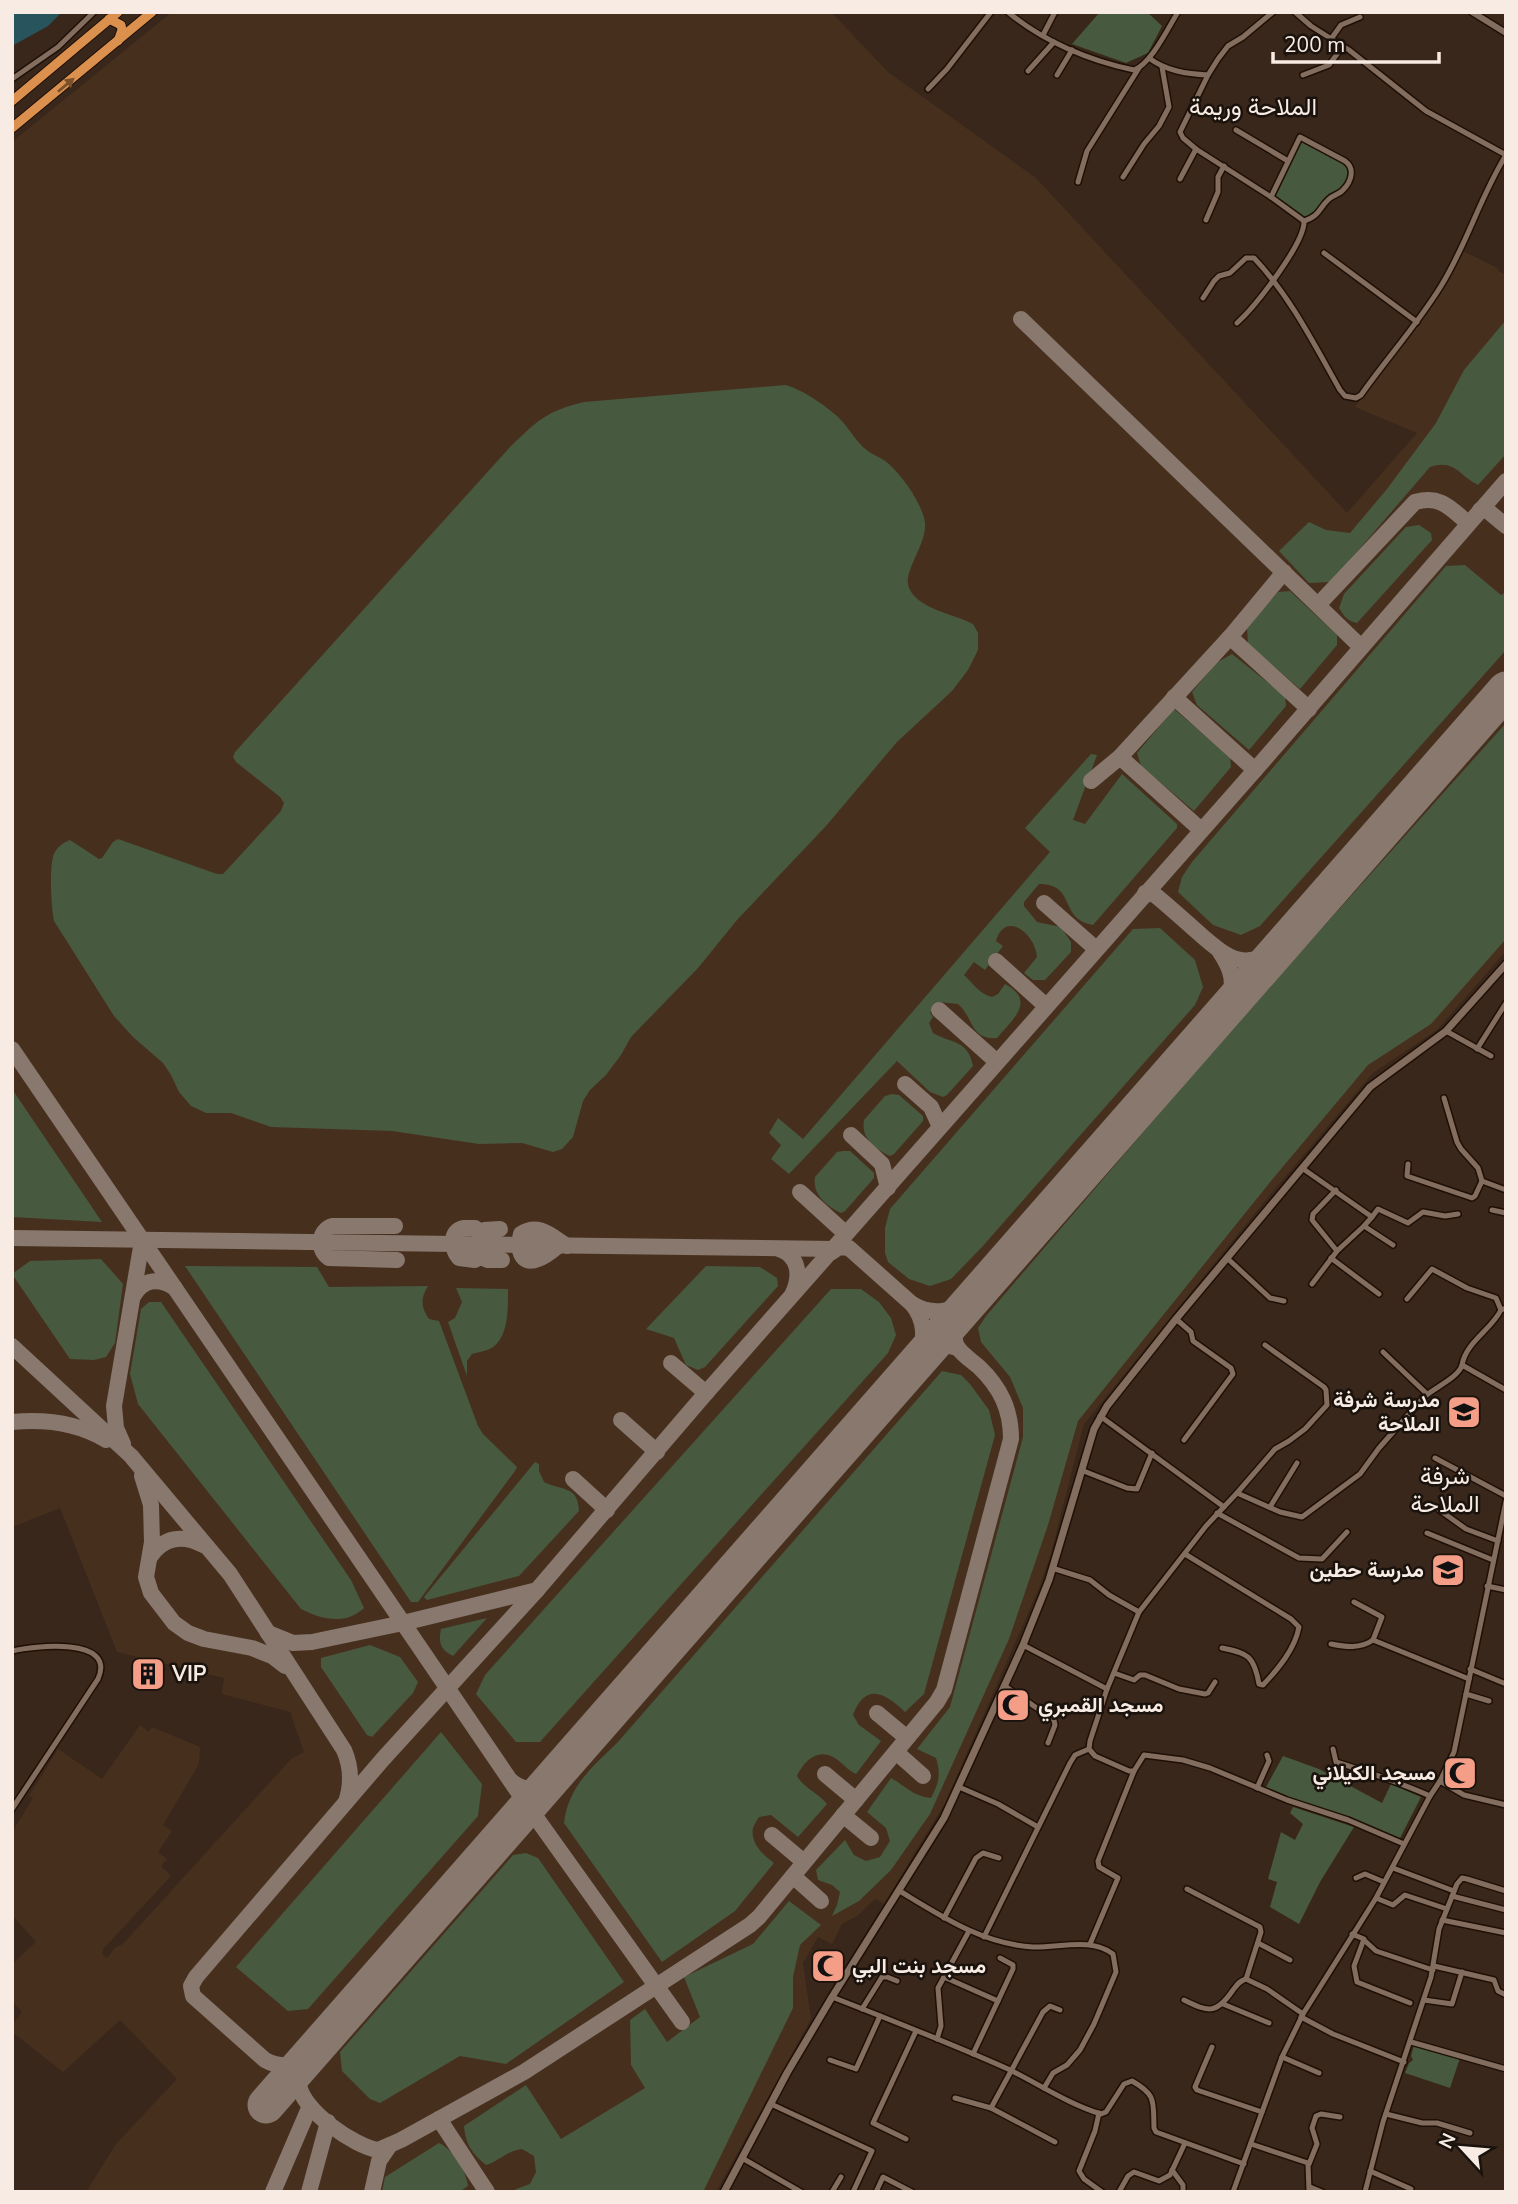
<svg xmlns="http://www.w3.org/2000/svg" width="1518" height="2204" font-family="'Nunito Sans',Vazirmatn,sans-serif">
<style>
.built{fill:#472f1e}
.green{fill:#47593e}
.water{fill:#27545d}
.lines{fill:none;stroke-linecap:round;stroke-linejoin:round}
.taxiway{stroke:#88786e;stroke-width:16}
.runway{stroke:#88786e;stroke-width:37}
.minor-casing{stroke:#1f0f05;stroke-width:8}
.tertiary-casing{stroke:#1f0f05;stroke-width:9}
.secondary-casing{stroke:#1f0f05;stroke-width:10}
.trunk-casing{stroke:#1f0f05;stroke-width:11}
.minor{stroke:#826d5f;stroke-width:5}
.tertiary{stroke:#826d5f;stroke-width:6}
.secondary{stroke:#826d5f;stroke-width:7}
.trunk{stroke:#db904e;stroke-width:9}
.oneway{fill:#7a512d}
.labels{text-anchor:middle;stroke-width:5;stroke-linejoin:round;paint-order:stroke}
.poi-label{font-size:21px;font-weight:bold;fill:#f7ebe3;stroke:#1a120c;text-anchor:end}
.quarter-label{font-size:24px;fill:#f7ebe3;stroke:#1a120c}
</style>
<rect width="100%" height="100%" fill="#39271b"/>
<polygon class="built" points="172,12 831,12 888,72 1036,178 1347,513 1417,433 1355,407 1442,287 1461,250 1499,269 1498,271 1506,275 1506,951 1437,1030 1373,1073 1269,1196 1084,1424 1051,1553 1039,1588 945,1803 884,1904 875,1899 857,1916 842,1924 832,1944 818,1937 803,1963 811,2019 716,2192 86,2192 116,2144 177,2079 120,2020 63,2072 12,2032 12,2025 22,2012 12,2001 12,1964 36,1942 12,1915 12,1907 14,1905 12,1902 12,1829 14,1829 33,1798 29,1796 58,1749 102,1779 140,1725 149,1732 152,1727 200,1747 199,1764 163,1825 172,1831 158,1852 167,1859 161,1866 171,1876 103,1949 102,1954 107,1958 116,1947 123,1944 291,1759 304,1752 290,1712 222,1694 224,1678 117,1652 60,1508 12,1527 12,142"/>
<g class="green">
<polygon points="1100,12 1147,12 1162,26 1148,53 1126,63 1072,44"/>
<polygon points="1298,139 1306,139 1352,168 1344,190 1329,198 1319,214 1304,221 1271,197"/>
<path d="M1506,320V454L1478,485C1458,475 1455,459 1430,467L1331,582L1309,583L1279,551L1309,522L1326,530L1350,533L1387,489L1436,423L1464,370Z"/>
<path d="M785,385C800,388 828,407 839,418C848,427 854,438 863,447C869,453 878,456 885,461C900,472 923,504 925,523C927,545 902,572 909,588C919,610 955,614 973,624L978,633V650L968,670L952,691L897,742L826,826L737,920L698,968L631,1037L621,1055L606,1075L590,1090L583,1101L573,1137L562,1149L553,1152L522,1143L479,1144L392,1131L271,1127L231,1113H206L191,1106L179,1092L171,1075L163,1063L133,1037L114,1016L54,921C51,908 49,865 54,854C57,847 64,842 70,840L99,859L102,858L113,842L118,839L217,874H223L281,811L284,803L280,797L236,762L233,757L235,752L510,447C537,421 546,411 584,402Z"/>
<path d="M1419,525L1431,533L1432,540L1357,623C1347,621 1344,616 1339,608L1344,594L1406,527Z"/>
<polygon points="1465,565 1501,595 1506,592 1506,650 1260,926 1241,935 1213,925 1178,892 1182,877 1192,862 1446,566"/>
<polygon points="1290,591 1337,635 1337,645 1300,689 1248,644 1247,628 1278,592"/>
<polygon points="1232,654 1285,696 1286,706 1249,750 1197,705 1192,692 1216,663"/>
<polygon points="1174,709 1230,757 1231,767 1194,811 1141,766 1137,753"/>
<path d="M1506,723V939L1431,1024L1368,1065L1271,1181L1078,1421L1048,1525L1009,1639L930,1814L891,1870L859,1901L832,1916L837,1905L840,1892L832,1885L818,1880L816,1870L845,1840L854,1855L866,1861L880,1857L890,1841L886,1828L867,1812L891,1778C907,1787 913,1796 931,1798C939,1783 941,1774 936,1758L917,1749L950,1707L1023,1437V1408L1010,1377L981,1342L978,1328L986,1316L1228,1033Z"/>
<path d="M1091,754L1097,755L1073,820L1085,824L1122,774L1177,824V828L1093,925C1058,919 1077,884 1039,884L1024,902V906L1037,922L1061,927L1071,942V952L1045,980H1033L1024,973L1037,957C1035,933 1005,910 996,941L1003,946L985,970L974,962L964,975C974,984 979,994 992,997L998,994L1005,984C1037,1001 1012,1020 997,1038C970,1040 974,1018 958,1004L939,1002L930,1013L933,1017L929,1023L933,1033C953,1044 968,1040 973,1066L947,1095L943,1097L930,1092L897,1061L789,1174L771,1159L781,1145L769,1133L778,1118L803,1139L1050,852L1025,828Z"/>
<polygon points="1160,928 1195,960 1203,987 1195,1005 982,1247 951,1279 930,1286 909,1279 888,1262 885,1253 885,1228 890,1209 1133,929"/>
<polygon points="12,1089 102,1222 12,1217"/>
<path d="M892,1094L899,1095L923,1116V1121L894,1154L890,1156C874,1149 861,1138 864,1120L885,1096Z"/>
<path d="M843,1151H850L874,1173V1178L845,1211L841,1213C826,1206 812,1194 815,1177L837,1152Z"/>
<polygon points="101,1259 123,1284 115,1343 106,1357 94,1360 70,1359 12,1274 30,1261"/>
<path d="M185,1266L317,1267L329,1287L428,1286C420,1299 421,1307 429,1319L439,1321L478,1426L483,1434L517,1467L515,1471L418,1602H411Z"/>
<polygon points="706,1266 760,1267 777,1278 778,1286 705,1367 698,1370 686,1365 674,1338 646,1329"/>
<path d="M456,1288L508,1289C508,1307 509,1336 493,1347C488,1351 478,1352 472,1354L467,1361V1376L448,1322L455,1318L462,1302Z"/>
<polygon points="831,1289 861,1289 879,1302 891,1318 896,1335 888,1353 540,1742 516,1742 476,1694 485,1675"/>
<path d="M149,1302H161L351,1580L364,1608C346,1625 322,1620 301,1609L138,1404L130,1374L141,1309Z"/>
<path d="M942,1371L961,1375L970,1384L989,1410L995,1435L924,1694L905,1712C886,1694 866,1681 853,1715L859,1725L881,1741L856,1774C847,1770 841,1761 833,1757C816,1748 803,1763 797,1776C804,1788 818,1793 827,1804L798,1837L771,1815L759,1817C757,1821 754,1824 753,1828C750,1843 764,1856 774,1863L735,1911L662,1962L564,1823C568,1787 592,1767 617,1743Z"/>
<path d="M535,1462L539,1464V1471L544,1482C562,1491 578,1485 579,1511L519,1576L427,1600L424,1597Z"/>
<path d="M487,1618L453,1656C441,1650 438,1643 441,1629Z"/>
<polygon points="370,1645 400,1657 418,1682 413,1693 372,1737 367,1735 321,1667 321,1658"/>
<polygon points="441,1732 482,1784 478,1816 308,2009 288,2011 236,1967"/>
<polygon points="1283,1756 1319,1769 1382,1803 1391,1784 1421,1797 1398,1842 1329,1811 1265,1789"/>
<polygon points="1293,1807 1354,1827 1320,1882 1299,1924 1270,1907 1277,1882 1268,1879 1281,1832 1295,1840 1303,1824 1290,1813"/>
<polygon points="526,1853 538,1858 624,1982 506,2064 460,2056 380,2103 370,2099 342,2071 340,2052 513,1855"/>
<path d="M789,1901L821,1925L800,1945L793,1977V2008L703,2192H514L516,2189L530,2184L536,2172L534,2156L522,2149C506,2151 501,2160 486,2165C472,2154 465,2143 464,2126L526,2085L561,2139L645,2088L631,2065L630,2020L645,2009L667,2042L700,2017L684,1977L753,1944Z"/>
<polygon points="1414,2045 1460,2058 1450,2088 1405,2073 1409,2063 1413,2060 1411,2056"/>
<path d="M439,2143C455,2151 465,2169 468,2186L459,2192H382L385,2177Z"/>
</g>
<polygon class="water" points="12,12 62,12 48,26 12,46"/>
<g class="lines">
<g class="taxiway">
<polyline points="1021,319 1361,647"/>
<polyline points="1480,510 1488,511 1506,526"/>
<path d="M1318,605L1415,502C1441,495 1450,508 1468,523"/>
<polyline points="1230,637 1309,709"/>
<polyline points="1174,697 1255,770"/>
<polyline points="1120,757 1201,830"/>
<polyline points="1091,781 1120,757 1230,637 1284,572"/>
<path d="M1145,893L1155,895C1171,908 1186,922 1202,936C1231,961 1245,970 1280,948"/>
<polyline points="1044,903 1096,949"/>
<path d="M1220,952C1234,973 1233,981 1230,1005"/>
<polyline points="996,961 1046,1006"/>
<polyline points="939,1010 997,1062"/>
<polyline points="12,1049 527,1805 682,2022"/>
<polyline points="905,1084 931,1107 940,1127"/>
<polyline points="851,1135 882,1164 888,1188"/>
<polyline points="800,1192 845,1233"/>
<path d="M395,1226H332C318,1231 317,1250 329,1258L397,1260"/>
<path d="M500,1229L484,1230C478,1238 477,1248 483,1258L488,1260H502"/>
<polyline points="12,1238 834,1249"/>
<path d="M558,1246C552,1251 545,1257 538,1259C520,1267 517,1247 521,1234C539,1222 552,1237 567,1246"/>
<path d="M779,1249C799,1256 801,1275 793,1293"/>
<polyline points="832,1252 839,1247 849,1248 912,1304"/>
<path d="M475,1260L459,1258C452,1250 449,1231 463,1228C464,1228 474,1228 475,1228"/>
<path d="M134,1295C144,1278 160,1278 175,1288"/>
<path d="M12,1346L131,1456L230,1574L344,1750C351,1766 352,1784 346,1802"/>
<polyline points="927,1351 945,1345 958,1348"/>
<path d="M921,1358C924,1337 926,1321 912,1304C936,1318 954,1310 975,1296"/>
<polyline points="671,1363 706,1393"/>
<polyline points="621,1420 657,1452"/>
<path d="M12,1422C44,1419 78,1423 106,1440"/>
<polyline points="123,1444 116,1428 114,1406 142,1241"/>
<polyline points="142,1476 151,1505 152,1542 146,1577 151,1593 174,1623 188,1633 204,1639 252,1648 272,1656 285,1666"/>
<polyline points="573,1479 607,1510"/>
<path d="M150,1557C163,1537 183,1534 203,1545"/>
<polyline points="268,1633 293,1643 312,1642 403,1623 537,1590"/>
<polyline points="877,1713 907,1738"/>
<polyline points="896,1752 923,1776"/>
<polyline points="825,1774 856,1800"/>
<path d="M511,1781C522,1791 535,1790 548,1782"/>
<polyline points="843,1815 871,1838"/>
<polyline points="772,1835 804,1862"/>
<polyline points="793,1876 821,1901"/>
<path d="M306,2059C292,2066 279,2068 265,2060L193,1996L191,1986L196,1977L383,1759L537,1590L706,1393L1255,770L1506,481"/>
<path d="M306,2059C301,2068 298,2076 299,2085C303,2111 354,2146 378,2150L401,2140L524,2072L750,1925L759,1917L937,1702L944,1690L1011,1439C1011,1409 1000,1387 979,1367C972,1361 963,1355 958,1348C952,1340 955,1326 956,1316"/>
<polyline points="439,2119 487,2192"/>
<polyline points="273,2192 310,2106"/>
<polyline points="309,2192 328,2122"/>
<polyline points="372,2192 379,2161 390,2145"/>
</g>
<polyline class="runway" points="266,2105 1506,690"/>
<g class="minor-casing">
<g id="minor">
<path d="M1008,12C1042,41 1090,61 1134,70C1151,64 1168,28 1178,12"/>
<polyline points="1273,12 1243,37 1228,46 1218,59 1208,75 1180,132 1183,138 1196,149 1271,197 1304,221"/>
<polyline points="1295,12 1311,26 1349,50 1426,111 1506,155"/>
<polyline points="1043,35 1055,12"/>
<polyline points="1331,39 1341,25 1360,17"/>
<path d="M1149,58C1166,71 1187,74 1208,75"/>
<polyline points="1028,71 1054,42"/>
<polyline points="1057,75 1072,50"/>
<polyline points="1303,75 1329,65 1343,46"/>
<polyline points="12,79 58,47 94,12"/>
<polyline points="928,89 947,69 991,12"/>
<polyline points="1236,130 1288,161"/>
<polyline points="1123,177 1144,144 1159,126 1169,107 1162,67"/>
<polyline points="1180,179 1196,149"/>
<polyline points="1078,182 1087,151 1139,68"/>
<path d="M1271,197L1300,137L1345,161C1355,168 1352,181 1343,190C1340,194 1333,195 1329,199C1318,209 1321,215 1304,221"/>
<polyline points="1206,220 1218,192 1218,177 1224,166"/>
<polyline points="1324,253 1417,322"/>
<path d="M1203,298L1214,281L1219,276L1230,273L1246,258H1254C1290,296 1314,344 1340,390L1345,396L1356,398L1361,395C1387,358 1417,325 1441,286C1467,244 1480,197 1506,155"/>
<path d="M1237,323C1255,307 1305,243 1304,221"/>
<polyline points="1446,1031 1491,1056"/>
<polyline points="1477,1049 1506,1003"/>
<polyline points="1444,1098 1457,1142 1461,1149 1478,1168 1482,1181 1506,1190"/>
<polyline points="1408,1164 1407,1176 1472,1198 1475,1196 1482,1181"/>
<polyline points="1302,1168 1372,1217 1364,1226 1393,1245"/>
<polyline points="1492,1210 1506,1213"/>
<polyline points="1372,1217 1378,1209 1408,1223 1423,1212 1445,1216 1458,1214"/>
<polyline points="1337,1251 1364,1226"/>
<polyline points="1227,1258 1270,1298 1284,1301"/>
<polyline points="1331,1258 1379,1294"/>
<polyline points="1312,1284 1337,1251 1312,1220 1313,1214 1336,1190"/>
<polyline points="1407,1299 1432,1269 1467,1288 1496,1298 1501,1310"/>
<polyline points="1176,1319 1191,1332 1193,1341 1231,1368 1233,1374 1184,1440"/>
<polyline points="1383,1352 1427,1394"/>
<path d="M1462,1365C1466,1342 1491,1330 1501,1310L1506,1308"/>
<polyline points="1100,1416 1224,1507"/>
<polyline points="1435,1458 1506,1496"/>
<polyline points="1081,1470 1127,1488 1137,1489 1152,1453"/>
<polyline points="1237,1493 1275,1449 1289,1441 1305,1429 1327,1405 1326,1390 1324,1387 1265,1345"/>
<polyline points="1270,1507 1297,1463"/>
<polyline points="1438,1509 1466,1529 1498,1541"/>
<polyline points="1217,1513 1299,1558 1322,1559 1347,1532"/>
<polyline points="1427,1533 1493,1560"/>
<path d="M1185,1554L1291,1619L1299,1627C1295,1649 1278,1669 1263,1685L1259,1684C1254,1656 1248,1653 1222,1648"/>
<polyline points="1052,1568 1090,1580 1109,1595 1139,1612"/>
<polyline points="1487,1586 1506,1590"/>
<polyline points="1354,1602 1382,1617 1373,1640 1469,1679"/>
<path d="M1331,1644C1346,1647 1360,1649 1373,1640"/>
<polyline points="1023,1645 1107,1689"/>
<path d="M12,1651C33,1646 117,1636 98,1679L12,1809"/>
<polyline points="1470,1669 1506,1684"/>
<polyline points="1114,1673 1134,1680 1140,1675 1145,1675 1179,1689 1205,1694 1208,1693 1215,1682"/>
<polyline points="1005,1686 1054,1720 1055,1725 1048,1743"/>
<polyline points="1466,1694 1489,1701"/>
<path d="M1333,1749L1336,1762C1368,1772 1399,1782 1430,1796"/>
<polyline points="1440,1781 1464,1795 1506,1805"/>
<polyline points="959,1787 998,1804 1038,1827"/>
<polyline points="1257,1788 1269,1761 1267,1755"/>
<path d="M1404,1844L1348,1820L1287,1800L1210,1768L1183,1760L1144,1755L1134,1771H1129L1095,1756L1089,1749L1090,1741L1107,1689L1139,1612L1206,1526L1237,1493L1280,1512L1302,1517L1360,1474L1379,1448L1424,1397C1434,1388 1459,1377 1462,1365L1506,1390"/>
<polyline points="1393,1868 1454,1891"/>
<polyline points="1356,1878 1365,1874 1384,1882"/>
<polyline points="1187,1889 1260,1927 1261,1932 1246,1979 1267,1989 1303,2014"/>
<path d="M898,1890C941,1916 982,1944 1033,1947C1059,1948 1091,1937 1113,1954L1116,1972L1094,2024L1080,2050L1067,2065L1053,2073L1044,2088"/>
<polyline points="1452,1896 1506,1910"/>
<polyline points="1376,1898 1393,1905 1405,1895 1447,1909"/>
<polyline points="944,1918 976,1858 983,1853 999,1858"/>
<polyline points="1442,1920 1506,1933"/>
<polyline points="969,1931 944,1977 998,2001"/>
<polyline points="1352,1934 1364,1939 1354,1966 1357,1982 1410,2003"/>
<polyline points="984,1937 1070,1763 1075,1755 1089,1749"/>
<polyline points="1364,1940 1376,1951 1433,1970"/>
<polyline points="1258,1943 1290,1960"/>
<polyline points="1090,1944 1118,1878 1099,1867 1098,1861 1134,1771"/>
<polyline points="1434,1966 1494,1980 1498,1991 1506,1995"/>
<path d="M832,1997C891,2020 950,2043 1008,2069C1039,2084 1068,2104 1101,2114L1106,2112L1124,2084L1132,2081C1157,2095 1153,2102 1154,2128L1156,2132L1244,2164"/>
<path d="M1184,2000C1208,2012 1216,2015 1233,1990C1237,1985 1239,1981 1246,1979"/>
<polyline points="1424,2000 1452,2004 1462,1972"/>
<polyline points="1223,2004 1269,2023"/>
<polyline points="862,2009 882,1977 887,1977 897,1981"/>
<polyline points="1301,2017 1333,2034 1404,2062"/>
<polyline points="937,2039 941,2026 938,1988 944,1977"/>
<polyline points="1411,2042 1506,2069"/>
<polyline points="1212,2047 1195,2087 1197,2090 1262,2112"/>
<polyline points="973,2054 1013,1969 1013,1965 1000,1958"/>
<polyline points="1282,2057 1319,2073"/>
<polyline points="830,2060 856,2069 880,2016"/>
<polyline points="955,2098 991,2108"/>
<polyline points="771,2104 872,2151 853,2192"/>
<polyline points="1099,2113 1095,2131 1079,2171 1084,2179 1102,2192"/>
<polyline points="1386,2114 1422,2123 1437,2123 1470,2133"/>
<polyline points="906,2139 873,2123 916,2031"/>
<polyline points="1055,2142 991,2108 1043,2012 1050,2006 1060,2010"/>
<polyline points="1251,2144 1308,2163 1309,2192"/>
<polyline points="742,2158 801,2192"/>
<polyline points="1309,2164 1317,2144 1312,2128 1316,2116 1321,2114 1340,2117"/>
<polyline points="1172,2170 1183,2185 1183,2192"/>
<polyline points="1370,2171 1411,2189 1410,2192"/>
<polyline points="1310,2187 1322,2192"/>
<polyline points="832,2192 841,2177"/>
<polyline points="876,2192 883,2177 912,2192"/>
<polyline points="1119,2192 1128,2176 1134,2172 1159,2181 1170,2175 1185,2143"/>
<polyline points="1233,2192 1282,2057 1303,2014 1376,1898 1430,1796 1440,1781 1454,1752 1506,1501"/>
<polyline points="1365,2192 1383,2122 1431,1977 1439,1929 1457,1884 1462,1878 1467,1879 1506,1891"/>
</g>
</g>
<g class="tertiary-casing">
<polyline id="tertiary" points="1472,12 1506,33"/>
</g>
<g class="secondary-casing">
<polyline id="secondary" points="724,2192 787,2073 832,1997 944,1818 1023,1645 1049,1580 1094,1429 1107,1406 1176,1319 1370,1087 1446,1031 1506,964"/>
</g>
<g class="trunk-casing">
<g id="trunk">
<polyline points="109,19 121,25 122,30 118,41"/>
<polyline points="12,101 118,12"/>
<polyline points="12,128 152,12"/>
</g>
</g>
<use href="#minor" class="minor"/>
<use href="#tertiary" class="tertiary"/>
<use href="#secondary" class="secondary"/>
<use href="#trunk" class="trunk"/>
</g>
<defs><path id="oneway-solid" d="M-6-.8H1V-3.2L6.5 0L1 3.2V.8H-6Z" transform="scale(1.75)"/></defs>
<use class="oneway" href="#oneway-solid" transform="translate(66 85) rotate(-40)"/>
<defs>
<g id="school-square" transform="scale(1.75)"><rect x="-9" y="-9" width="18" height="18" rx="4" fill="#f49e88" stroke="#1a120c"/><path d="M0-5L7-2L0 1L-7-2ZM-4 1L0 2.5L4 1V4Q0 6-4 4Z" fill="#111"/></g>
<g id="building-square" transform="scale(1.75)"><rect x="-9" y="-9" width="18" height="18" rx="4" fill="#f49e88" stroke="#1a120c"/><path d="M-4-6H4V6H1V3H-1V6H-4ZM-2.5-4.3h1.7v1.8h-1.7ZM.8-4.3h1.7v1.8H.8ZM-2.5-1h1.7V.8h-1.7ZM.8-1h1.7V.8H.8Z" fill="#111"/></g>
<g id="mosque-square" transform="scale(1.75)"><rect x="-9" y="-9" width="18" height="18" rx="4" fill="#f49e88" stroke="#1a120c"/><path d="M3.5-4.9A6 6 0 1 0 3.5 4.9A5 5 0 1 1 3.5-4.9Z" fill="#111"/></g>
</defs>
<g fill-rule="evenodd">
<use href="#school-square" x="1464" y="1412"/>
<use href="#school-square" x="1448" y="1570"/>
<use href="#building-square" x="148" y="1674"/>
<use href="#mosque-square" x="1013" y="1705"/>
<use href="#mosque-square" x="1460" y="1773"/>
<use href="#mosque-square" x="828" y="1966"/>
</g>
<g class="labels">
<g class="poi-label">
<text x="1440" y="1407">مدرسة شرفة<tspan x="1440" dy="24">الملاحة</tspan></text>
<text x="1424" y="1577">مدرسة حطين</text>
<text x="172" y="1681" text-anchor="start">VIP</text>
<text x="1038" y="1712" text-anchor="start">مسجد القمبري</text>
<text x="1436" y="1780">مسجد الكيلاني</text>
<text x="852" y="1973" text-anchor="start">مسجد بنت البي</text>
</g>
<g class="quarter-label">
<text x="1253" y="115">الملاحة وريمة</text>
<text x="1445" y="1484">شرفة<tspan x="1445" dy="28">الملاحة</tspan></text>
</g>
</g>
<rect width="1518" height="2204" fill="none" stroke="#f7ebe3" stroke-width="28"/>
<g transform="translate(1462 2148) rotate(296)" stroke="#1a120c" stroke-width="5" paint-order="stroke">
<path d="M0-5L12 26L0 18L-12 26Z" fill="#f7ebe3"/>
<text y="-10" font-size="19" font-weight="bold" text-anchor="middle" fill="#f7ebe3">N</text>
</g>
<path d="M1273 52v10h166v-10" fill="none" stroke="#f7ebe3" stroke-width="3.5"/>
<text x="1284" y="52" font-size="21" fill="#f7ebe3" stroke="#1a120c" stroke-width="5" paint-order="stroke">200 m</text>
</svg>
